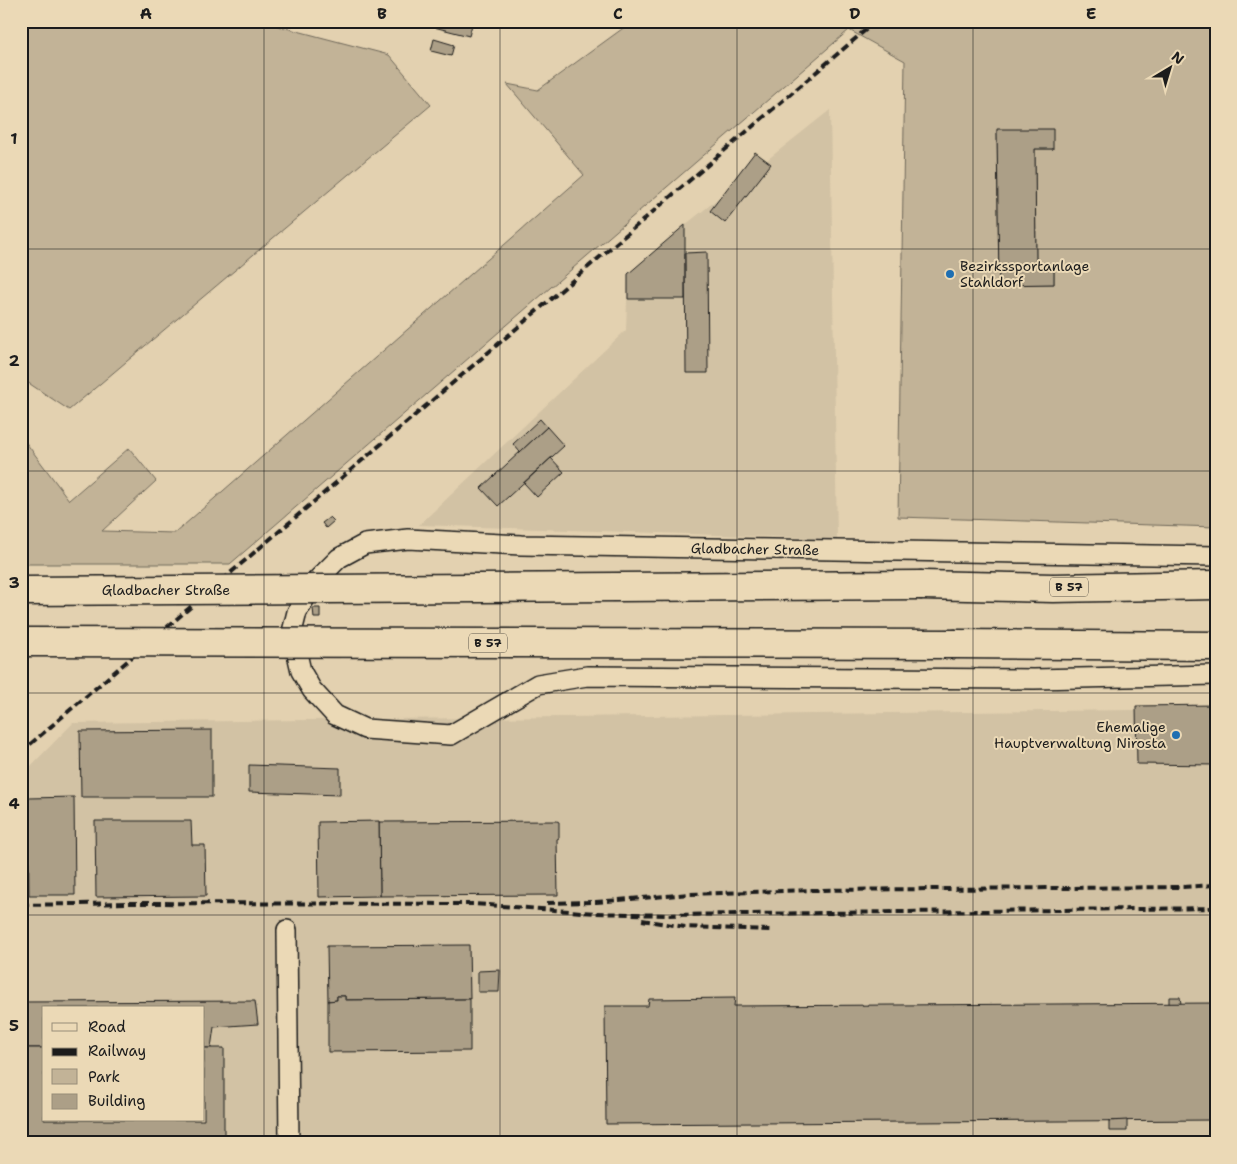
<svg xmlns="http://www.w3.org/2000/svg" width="1237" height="1164" font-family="'Shantell Sans',sans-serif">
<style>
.built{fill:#d2c2a4;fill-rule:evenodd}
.green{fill:#c2b397;stroke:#6f685a;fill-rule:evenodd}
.building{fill:#ac9f87;stroke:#1c1c1c}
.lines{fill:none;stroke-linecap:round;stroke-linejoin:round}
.minor-casing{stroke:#1c1c1c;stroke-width:22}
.primary-casing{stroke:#1c1c1c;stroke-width:31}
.minor{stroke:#ebd9b6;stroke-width:19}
.primary{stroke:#ebd9b6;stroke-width:28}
.rail{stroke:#1c1c1c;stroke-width:4;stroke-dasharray:8 4;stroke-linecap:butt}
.primary-bridge-casing{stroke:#1c1c1c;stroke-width:31;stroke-linecap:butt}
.primary-bridge{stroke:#ebd9b6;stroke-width:28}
.grid{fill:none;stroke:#1c1c1c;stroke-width:1;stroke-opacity:0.55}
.poi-dot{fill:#1f6fb2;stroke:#ebd9b6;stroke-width:2}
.labels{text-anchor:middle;stroke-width:4;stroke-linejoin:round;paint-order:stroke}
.shield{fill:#ebd9b6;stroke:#5a554a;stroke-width:1}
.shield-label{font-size:12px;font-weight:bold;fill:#1c1c1c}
.poi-label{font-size:14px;fill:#1c1c1c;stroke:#ebd9b6;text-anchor:start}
.street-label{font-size:14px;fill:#1c1c1c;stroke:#ebd9b6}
.neatline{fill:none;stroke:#1c1c1c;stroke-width:2}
.grid-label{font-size:16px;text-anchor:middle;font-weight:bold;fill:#1c1c1c}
</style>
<rect width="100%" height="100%" fill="#e3d1b0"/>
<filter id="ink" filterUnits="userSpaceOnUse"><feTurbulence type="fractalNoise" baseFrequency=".02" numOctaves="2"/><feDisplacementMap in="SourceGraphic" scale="10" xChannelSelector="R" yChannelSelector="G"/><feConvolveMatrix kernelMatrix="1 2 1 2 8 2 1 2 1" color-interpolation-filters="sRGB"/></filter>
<g filter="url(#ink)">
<g class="built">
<polygon points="830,110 837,539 419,525 626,330 628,274 685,225"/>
<path d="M1216,709V1143H21V776L73,723ZM44,1008H204V1120H44Z"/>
</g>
<g class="green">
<polygon points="21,21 259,21 389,55 431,105 69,410 21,378"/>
<path d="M633,21H1216V527L898,517L905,61L849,30L230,564H21V436L69,500L129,448L156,481L102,531L175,533L584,175L507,84L538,90ZM997,130L1053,149H1035L1036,264H1054V284H999Z"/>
</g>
<g class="building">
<polygon points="431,21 473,21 469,36 430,26"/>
<polygon points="434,39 454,45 451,56 431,51"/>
<polygon points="997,129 1053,129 1053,149 1035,149 1036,264 1054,264 1054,284 999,285"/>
<polygon points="755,152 771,164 725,223 710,211"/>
<polygon points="685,225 685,299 628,299 628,274"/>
<polygon points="707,252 708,373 686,373 685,253"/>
<polygon points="540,419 547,427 520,452 513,444"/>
<polygon points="547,427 564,446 498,506 481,488"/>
<polygon points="551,458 564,472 537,497 524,483"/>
<polygon points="330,517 334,521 326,528 322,523"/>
<polygon points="313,608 320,608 320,618 314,618"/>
<polygon points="1216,705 1216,765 1137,764 1136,706"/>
<polygon points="212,730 212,797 81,797 80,731"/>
<polygon points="249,765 340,768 340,795 249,792"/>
<polygon points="74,797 75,895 29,895 28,798"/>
<polygon points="95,821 191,821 192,845 205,845 206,896 96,897"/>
<polygon points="557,821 559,822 559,838 557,839 558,895 380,896 379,822"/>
<polygon points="318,822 379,821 380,896 319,897"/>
<polygon points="469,945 470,999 345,1000 345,996 337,996 337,1000 328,1001 327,946"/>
<polygon points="500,970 499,992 478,992 478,971"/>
<polygon points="337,996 345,996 345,1000 470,999 470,1051 328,1052 328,1001 337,1000"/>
<polygon points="1169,997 1180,997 1181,1004 1169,1004"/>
<polygon points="735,998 734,1006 1216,1003 1216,1120 606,1124 605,1006 648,1006 649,999"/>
<polygon points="255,1001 258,1024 214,1027 211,1048 204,1048 204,1008 44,1008 44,1048 21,1048 21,1002"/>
<polygon points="21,1048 44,1048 44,1120 204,1120 204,1048 224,1048 224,1143 21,1143"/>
<polygon points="1127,1120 1127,1131 1109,1131 1109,1121"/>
</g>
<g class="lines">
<g class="minor-casing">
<g id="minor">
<polyline points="1216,556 521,545 408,539 365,544 339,558 314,583 297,612 292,632 301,671 312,690 335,715 365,729 451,735 538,684 587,676 1034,679 1216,675"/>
<polyline points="287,930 289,1143"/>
</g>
</g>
<g class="primary-casing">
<g id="primary">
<polyline points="922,585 1053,588 1216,585"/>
<polyline points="956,644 1216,646"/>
</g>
</g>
<use href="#minor" class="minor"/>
<use href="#primary" class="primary"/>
<g class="rail">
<polyline points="21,752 876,21"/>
<polyline points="547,903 596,902 689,894 813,890 1183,887 1216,885"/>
<polyline points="21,905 129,903 474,904 595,913 666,915 1216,908"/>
<polyline points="642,920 685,927 772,930"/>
</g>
<g class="primary-bridge-casing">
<g id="primary-bridge">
<polyline points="21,591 922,585"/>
<polyline points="21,642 956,644"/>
</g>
</g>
<use href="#primary-bridge" class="primary-bridge"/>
</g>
</g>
<path class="grid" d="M264,21V1143M500,21V1143M737,21V1143M973,21V1143M21,249H1216M21,471H1216M21,693H1216M21,915H1216"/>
<g class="poi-dot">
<circle cx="950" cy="274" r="5"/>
<circle cx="1176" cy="735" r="5"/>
</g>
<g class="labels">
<g class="shield">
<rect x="1050" y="577.5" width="38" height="19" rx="4"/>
<rect x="469" y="633.5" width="38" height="19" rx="4"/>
</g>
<g class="shield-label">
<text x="1069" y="591">B 57</text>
<text x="488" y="647">B 57</text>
</g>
<g class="poi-label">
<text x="960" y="271">Bezirkssportanlage<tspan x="960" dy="16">Stahldorf</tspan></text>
<text x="1166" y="732" text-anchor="end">Ehemalige<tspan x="1166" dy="16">Hauptverwaltung Nirosta</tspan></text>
</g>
<g class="street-label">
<text transform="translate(755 549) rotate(1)" y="5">Gladbacher Straße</text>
<text x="166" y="595">Gladbacher Straße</text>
</g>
</g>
<rect width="1237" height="1164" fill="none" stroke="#ebd9b6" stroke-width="55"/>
<rect x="42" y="1006" width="162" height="115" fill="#ebd9b6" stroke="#988d78"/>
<rect x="52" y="1023" width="25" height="8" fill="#ebd9b6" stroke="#988d78"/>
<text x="88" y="1032" font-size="15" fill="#1c1c1c">Road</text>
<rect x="52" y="1048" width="25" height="8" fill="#1c1c1c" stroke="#988d78"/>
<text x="88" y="1056" font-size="15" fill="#1c1c1c">Railway</text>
<rect x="52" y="1069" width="25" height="15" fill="#c2b397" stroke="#988d78"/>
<text x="88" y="1082" font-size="15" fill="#1c1c1c">Park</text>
<rect x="52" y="1094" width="25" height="15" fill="#ac9f87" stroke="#988d78"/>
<text x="88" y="1106" font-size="15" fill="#1c1c1c">Building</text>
<g transform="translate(1170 68) rotate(38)" stroke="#ebd9b6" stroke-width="4" paint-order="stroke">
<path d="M0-4L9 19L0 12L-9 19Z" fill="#1c1c1c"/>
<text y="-8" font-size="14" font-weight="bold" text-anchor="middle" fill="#1c1c1c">N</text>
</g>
<rect x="28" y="28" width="1182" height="1108" class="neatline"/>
<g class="grid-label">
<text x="146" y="19">A</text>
<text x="382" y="19">B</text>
<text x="618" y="19">C</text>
<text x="855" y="19">D</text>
<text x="1091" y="19">E</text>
<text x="14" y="144">1</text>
<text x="14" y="366">2</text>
<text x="14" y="588">3</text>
<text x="14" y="809">4</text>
<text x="14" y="1031">5</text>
</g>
</svg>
